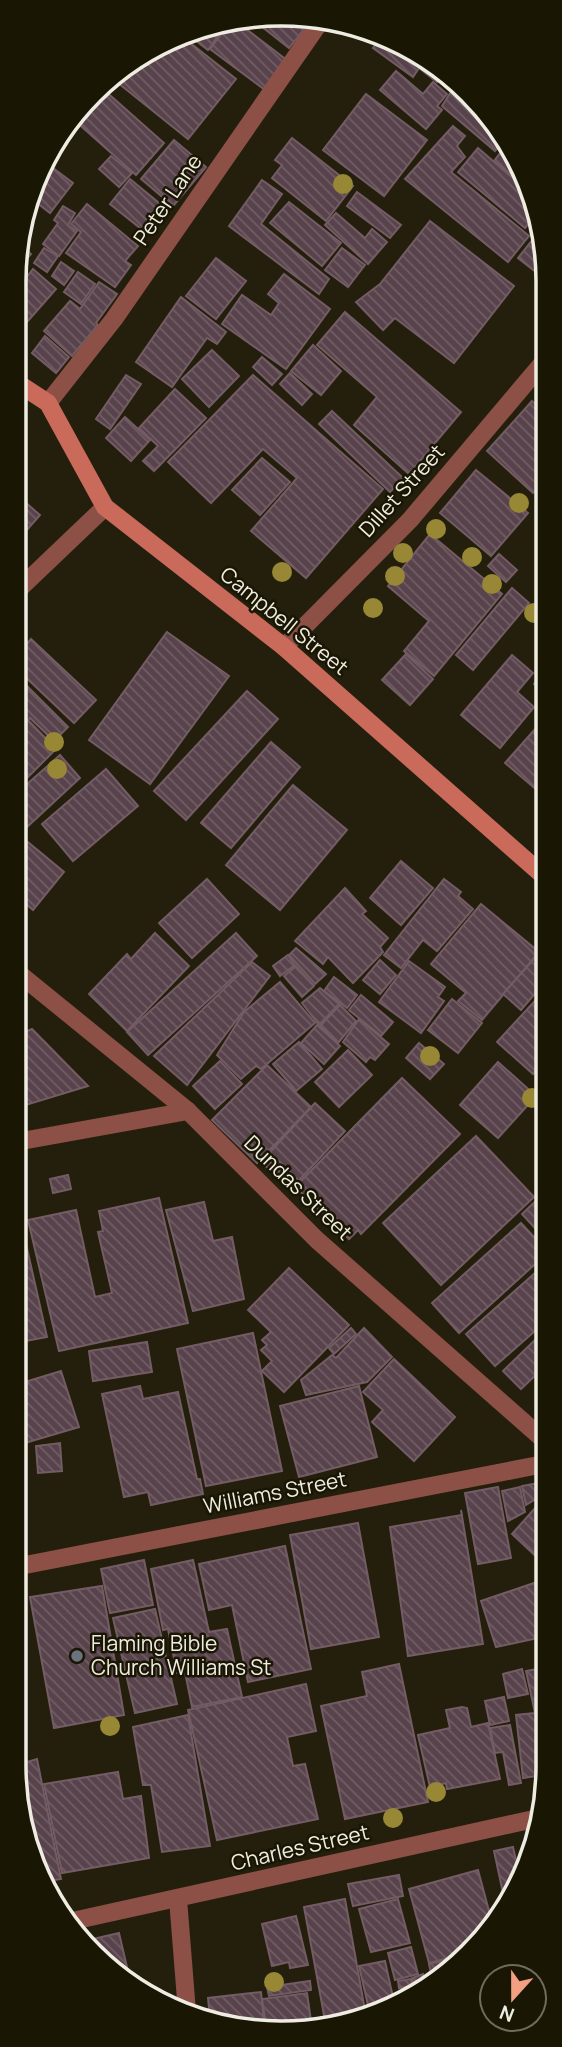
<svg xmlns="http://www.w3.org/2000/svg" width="562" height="2047" font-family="Manrope,sans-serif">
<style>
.building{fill:url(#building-back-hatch);stroke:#735c64;stroke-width:2}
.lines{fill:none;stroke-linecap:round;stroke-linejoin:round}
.minor{stroke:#8c5046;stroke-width:18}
.secondary{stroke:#ca6a5b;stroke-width:18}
.tree{fill:#988734}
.worship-dot{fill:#6b7280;stroke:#1a1604;stroke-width:2.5}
.labels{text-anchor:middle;stroke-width:5;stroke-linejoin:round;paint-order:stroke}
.street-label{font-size:21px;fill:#efede1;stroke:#1a1604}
.poi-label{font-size:21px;fill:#efede1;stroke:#1a1604;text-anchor:start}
.rim{fill:none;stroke:#efede1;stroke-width:3.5}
</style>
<defs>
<pattern id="building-back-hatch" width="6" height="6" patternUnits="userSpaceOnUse" patternTransform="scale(1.75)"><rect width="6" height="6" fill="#58424b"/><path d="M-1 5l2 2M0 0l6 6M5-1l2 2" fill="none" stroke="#705e65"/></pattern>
</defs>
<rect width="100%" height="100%" fill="#231f0c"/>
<g class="building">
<polygon points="230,19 208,50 195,40 202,30"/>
<polygon points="233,19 288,61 265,90 210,49"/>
<polygon points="252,19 293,19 305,28 289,48"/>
<polygon points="381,37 414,50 443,73 437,82 419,68 413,77 373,48"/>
<polygon points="184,38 236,79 188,139 113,79 132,59"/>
<polygon points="396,71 423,94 433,82 447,94 437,106 442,110 426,129 380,90"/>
<polygon points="456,84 481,105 505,139 495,151 442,106"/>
<polygon points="103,89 164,143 136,175 73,119"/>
<polygon points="366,94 427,140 384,196 323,150"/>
<polygon points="453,126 465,136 457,146 465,157 451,172 529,236 508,262 405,179"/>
<polygon points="292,138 353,186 326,221 272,178 282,165 275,160"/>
<polygon points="174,140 206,167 173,206 141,179"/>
<polygon points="507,144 521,163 528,188 494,161"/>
<polygon points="478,148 529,192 536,215 525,228 458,172"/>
<polygon points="111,156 132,173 119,187 99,169"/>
<polygon points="49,165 73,183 50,213 32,199"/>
<polygon points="130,179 165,208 145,232 110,204"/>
<polygon points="262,180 282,194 261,224 329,279 319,294 229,226"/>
<polygon points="357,192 401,225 390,238 347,206"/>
<polygon points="289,202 341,243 322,266 270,223"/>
<polygon points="87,204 138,246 125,261 131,265 115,287 66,253 81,232 71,224"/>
<polygon points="63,206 75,213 68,225 77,231 59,256 43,244 58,223 54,220"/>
<polygon points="336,213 365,238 372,229 387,242 368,264 325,225"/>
<polygon points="430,221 514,286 454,363 395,318 383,330 356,302 380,284"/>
<polygon points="541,229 546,247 546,280 518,258"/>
<polygon points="19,243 31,254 19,268"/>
<polygon points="44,248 58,256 47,272 34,263"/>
<polygon points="342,248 365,265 348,287 325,270"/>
<polygon points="216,258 246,281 216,319 186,296"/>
<polygon points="61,262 74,271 64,285 52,276"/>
<polygon points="33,269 56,289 27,322 19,315 19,287"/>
<polygon points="78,272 95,284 81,304 64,292"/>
<polygon points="284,274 330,309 286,369 222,324 242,295 271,315 279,303 268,294"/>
<polygon points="99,282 117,294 96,323 98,325 72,356 44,331 70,301 80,309"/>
<polygon points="181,297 226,332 217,344 207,338 172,387 136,362"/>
<polygon points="345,312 461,412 409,474 354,425 377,397 317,345"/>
<polygon points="45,336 69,357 56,373 32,353"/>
<polygon points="313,345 341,371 321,395 291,371"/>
<polygon points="212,350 239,376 209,407 182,379"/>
<polygon points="262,357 282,374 272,385 253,367"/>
<polygon points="290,373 312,394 302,405 280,384"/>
<polygon points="126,375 141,384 110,429 96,419"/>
<polygon points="253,375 383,489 306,578 251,531 297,478 263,449 211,503 168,462"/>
<polygon points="175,389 206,418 154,471 143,461 158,446 139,428"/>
<polygon points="532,401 545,413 545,494 539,488 533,493 487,451"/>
<polygon points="332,411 403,478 390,492 319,424"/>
<polygon points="125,417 150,440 131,461 106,438"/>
<polygon points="262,458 290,482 260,515 232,490"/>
<polygon points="476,470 528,513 491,556 440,513"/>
<polygon points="18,496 40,515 18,540"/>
<polygon points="430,534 502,594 434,676 404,651 429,621 388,586"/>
<polygon points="499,554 517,570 506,582 488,566"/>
<polygon points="512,588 529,603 473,670 456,655"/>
<polygon points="167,632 229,676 150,784 89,740"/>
<polygon points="31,639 96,700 74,723 18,670 18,654"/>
<polygon points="406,654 433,679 410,705 382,680"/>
<polygon points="512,655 533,673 517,692 534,707 500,748 461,715"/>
<polygon points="545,671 545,694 534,684"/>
<polygon points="18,677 68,727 54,741 30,718 17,731"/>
<polygon points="247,691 278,719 186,820 154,791"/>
<polygon points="545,718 545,786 539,792 505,763"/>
<polygon points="28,720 56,749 17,788 17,752 28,742 18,731"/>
<polygon points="271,742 300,767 231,848 201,823"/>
<polygon points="60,755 80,778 27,827 17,816 17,793"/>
<polygon points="106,769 138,806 73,861 42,824"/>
<polygon points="293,785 347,830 280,910 226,865"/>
<polygon points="17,833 64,872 33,910 17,896"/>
<polygon points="401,861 433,888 401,925 370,898"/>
<polygon points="207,879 239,914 192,958 159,923"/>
<polygon points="444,879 461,892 458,896 473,909 437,951 423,940 401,968 384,955"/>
<polygon points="345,888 366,911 362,914 388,938 380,947 383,952 353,983 328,957 323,964 295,941"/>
<polygon points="481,904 539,952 482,1020 458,1001 466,993 431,964"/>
<polygon points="155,933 189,966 127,1031 89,994 127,954 131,959"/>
<polygon points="236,933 257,956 148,1055 127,1032"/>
<polygon points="296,948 326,974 315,984 289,955"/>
<polygon points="541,951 544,954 544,983 521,1010 503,994"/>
<polygon points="288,955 295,965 280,976 273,966"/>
<polygon points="380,960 396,975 380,994 363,980"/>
<polygon points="409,961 445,987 438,997 444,1001 421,1033 379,1002"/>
<polygon points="252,962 270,976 187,1085 154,1056"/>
<polygon points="296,966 314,986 302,997 284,976"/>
<polygon points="334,977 357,995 347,1008 324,991"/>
<polygon points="280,982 315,1023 261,1069 256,1066 241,1079 217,1055 244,1012"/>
<polygon points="320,988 339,1004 319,1025 302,1003"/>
<polygon points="544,991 544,1070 540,1066 533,1074 497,1042"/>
<polygon points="361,995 393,1022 381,1036 349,1010"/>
<polygon points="452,999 482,1023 458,1053 428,1030"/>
<polygon points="340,1005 356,1021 338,1043 320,1026"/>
<polygon points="359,1019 389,1044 375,1060 370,1057 366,1062 343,1042"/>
<polygon points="317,1025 340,1046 324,1064 301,1043"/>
<polygon points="32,1029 88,1086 16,1108 16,1036"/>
<polygon points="299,1042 322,1069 296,1091 273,1064"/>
<polygon points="419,1043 444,1064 430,1079 406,1058"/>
<polygon points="348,1050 372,1075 339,1107 315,1082"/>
<polygon points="220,1061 242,1084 215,1109 193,1086"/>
<polygon points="498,1062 536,1096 498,1138 460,1105"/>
<polygon points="267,1065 311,1107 257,1163 212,1120"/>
<polygon points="402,1078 460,1134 361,1234 358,1230 349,1239 295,1187"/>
<polygon points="315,1103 345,1131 291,1189 261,1162"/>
<polygon points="476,1136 534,1197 441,1285 383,1223"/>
<polygon points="68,1175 71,1189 53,1193 50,1179"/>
<polygon points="544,1193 544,1238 522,1214"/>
<polygon points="159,1198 188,1323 59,1351 28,1220 76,1210 95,1297 112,1293 98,1232 103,1231 99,1211"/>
<polygon points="204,1202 213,1241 232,1237 244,1299 193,1311 166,1210"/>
<polygon points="521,1223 544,1248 544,1256 459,1333 432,1303"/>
<polygon points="24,1235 47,1337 15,1343 16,1237"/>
<polygon points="544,1265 544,1323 495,1366 466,1334"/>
<polygon points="289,1268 349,1325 284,1392 262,1371 272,1361 261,1350 267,1345 262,1340 271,1332 248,1310"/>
<polygon points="351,1328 356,1334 334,1354 329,1348"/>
<polygon points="364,1328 392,1357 367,1382 306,1395 301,1380 332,1355 336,1358"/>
<polygon points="253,1333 282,1471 206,1486 177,1349"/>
<polygon points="540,1335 544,1338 544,1367 521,1389 503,1371"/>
<polygon points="147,1342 152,1372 93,1381 89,1351"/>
<polygon points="394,1359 455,1417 414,1461 372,1422 383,1410 363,1392"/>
<polygon points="61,1371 79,1427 15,1446 15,1385"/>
<polygon points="140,1386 143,1399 178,1392 197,1479 200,1479 203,1494 151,1505 148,1492 124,1497 102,1394"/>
<polygon points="359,1386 377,1457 299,1477 280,1406"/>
<polygon points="60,1443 62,1471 38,1473 36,1446"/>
<polygon points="544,1482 544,1494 526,1505 522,1486"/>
<polygon points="498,1487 511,1558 478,1564 465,1493"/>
<polygon points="520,1487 525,1512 508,1521 502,1491"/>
<polygon points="544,1498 543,1563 512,1534"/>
<polygon points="461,1510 483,1644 408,1656 390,1527 462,1515"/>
<polygon points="358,1523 379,1637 311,1649 290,1535"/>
<polygon points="285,1546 311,1669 248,1682 232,1605 209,1610 199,1564"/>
<polygon points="144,1560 153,1605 110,1613 101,1569"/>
<polygon points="193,1560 209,1632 227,1629 242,1697 192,1707 185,1672 177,1673 168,1629 163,1630 151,1569"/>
<polygon points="543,1580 543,1637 496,1647 481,1601"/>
<polygon points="102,1586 124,1715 54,1728 30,1597"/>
<polygon points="155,1609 177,1704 135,1713 113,1618"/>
<polygon points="399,1664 428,1802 345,1819 321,1706 367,1696 362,1672"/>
<polygon points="543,1668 543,1775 523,1778 516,1715 535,1713 526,1671"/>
<polygon points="522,1669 528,1694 508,1698 503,1674"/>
<polygon points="306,1684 316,1731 287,1737 293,1766 305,1764 318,1819 217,1840 188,1710"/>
<polygon points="504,1697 509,1721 490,1725 485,1701"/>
<polygon points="462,1707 467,1708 471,1727 488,1723 500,1779 447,1789 446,1783 430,1787 418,1735 450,1728 446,1710"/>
<polygon points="188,1715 210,1846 162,1852 151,1785 143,1785 133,1727"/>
<polygon points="510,1725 521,1783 509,1785 503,1752 495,1753 490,1728"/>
<polygon points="37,1759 61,1879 43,1882 34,1868 14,1766"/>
<polygon points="118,1772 123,1799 141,1796 149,1858 62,1873 44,1784"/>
<polygon points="513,1847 520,1878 506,1907 494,1851"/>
<polygon points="478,1870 492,1922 465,1954 429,1963 409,1889"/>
<polygon points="399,1875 403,1896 353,1906 348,1884"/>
<polygon points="345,1899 366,2016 350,2024 326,2026 304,1907"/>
<polygon points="398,1899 410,1943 371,1952 359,1909"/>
<polygon points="296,1916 308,1965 290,1968 289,1962 272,1966 262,1924"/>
<polygon points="119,1933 130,1980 80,1942"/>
<polygon points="411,1947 418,1974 395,1980 388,1953"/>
<polygon points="462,1956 443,1978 433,1983 429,1964"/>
<polygon points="385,1961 394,2002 370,2014 359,1966"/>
<polygon points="423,1974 426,1987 416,1992 412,1978"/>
<polygon points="411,1979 412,1986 399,1988 398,1981"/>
<polygon points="310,1981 311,1990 269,1996 267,1987"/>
<polygon points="261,1992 265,2032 210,2018 208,1998"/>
<polygon points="307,1993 312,2028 267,2032 262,1999"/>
</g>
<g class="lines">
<g class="minor">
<polyline points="48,403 114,319 322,19"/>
<polyline points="18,590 105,507"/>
<polyline points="284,647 410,520 546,359"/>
<polyline points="17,972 188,1111 317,1240 544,1440"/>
<polyline points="16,1142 188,1111"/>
<polyline points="15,1567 544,1464"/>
<polyline points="178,1899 187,2012"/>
<polyline points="68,1922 543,1817"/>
</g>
<polyline class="secondary" points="19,384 48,403 105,507 284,647 545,877"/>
</g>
<g class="tree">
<circle cx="343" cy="184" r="10"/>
<circle cx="519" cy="503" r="10"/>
<circle cx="436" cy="529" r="10"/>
<circle cx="403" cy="553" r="10"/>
<circle cx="472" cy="557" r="10"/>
<circle cx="282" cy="572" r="10"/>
<circle cx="395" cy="576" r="10"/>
<circle cx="492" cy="584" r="10"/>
<circle cx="373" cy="608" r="10"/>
<circle cx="534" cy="613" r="10"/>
<circle cx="54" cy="742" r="10"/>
<circle cx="57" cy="769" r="10"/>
<circle cx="430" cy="1056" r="10"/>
<circle cx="532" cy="1098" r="10"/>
<circle cx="110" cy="1726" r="10"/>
<circle cx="436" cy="1792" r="10"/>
<circle cx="393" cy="1818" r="10"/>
<circle cx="274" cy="1982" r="10"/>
</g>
<circle class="worship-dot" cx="77" cy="1656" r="7"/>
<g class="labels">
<g class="street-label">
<text transform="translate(168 200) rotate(-56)" y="7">Peter Lane</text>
<text transform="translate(402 491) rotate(-48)" y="7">Dillet Street</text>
<text transform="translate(284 621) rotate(39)" y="7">Campbell Street</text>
<text transform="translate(298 1188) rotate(44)" y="7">Dundas Street</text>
<text transform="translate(275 1493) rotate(-11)" y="7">Williams Street</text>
<text transform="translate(300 1848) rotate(-13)" y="7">Charles Street</text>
</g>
<g class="poi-label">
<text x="91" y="1651">Flaming Bible<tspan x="91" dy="24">Church Williams St</tspan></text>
</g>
</g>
<path d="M0 0H562V2047H0ZM281 26H281A255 255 0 0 1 536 281V1766A255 255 0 0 1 281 2021H281A255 255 0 0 1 26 1766V281A255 255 0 0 1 281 26Z" fill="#1a1604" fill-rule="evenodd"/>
<path class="rim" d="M281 26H281A255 255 0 0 1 536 281V1766A255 255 0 0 1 281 2021H281A255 255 0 0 1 26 1766V281A255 255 0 0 1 281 26Z"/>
<g transform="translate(513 1998) rotate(201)"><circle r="33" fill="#1a1604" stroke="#6f6c5c" stroke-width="2"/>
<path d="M0-5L12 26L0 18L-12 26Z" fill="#f2a081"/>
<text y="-10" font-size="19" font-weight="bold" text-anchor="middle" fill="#efede1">N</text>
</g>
</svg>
